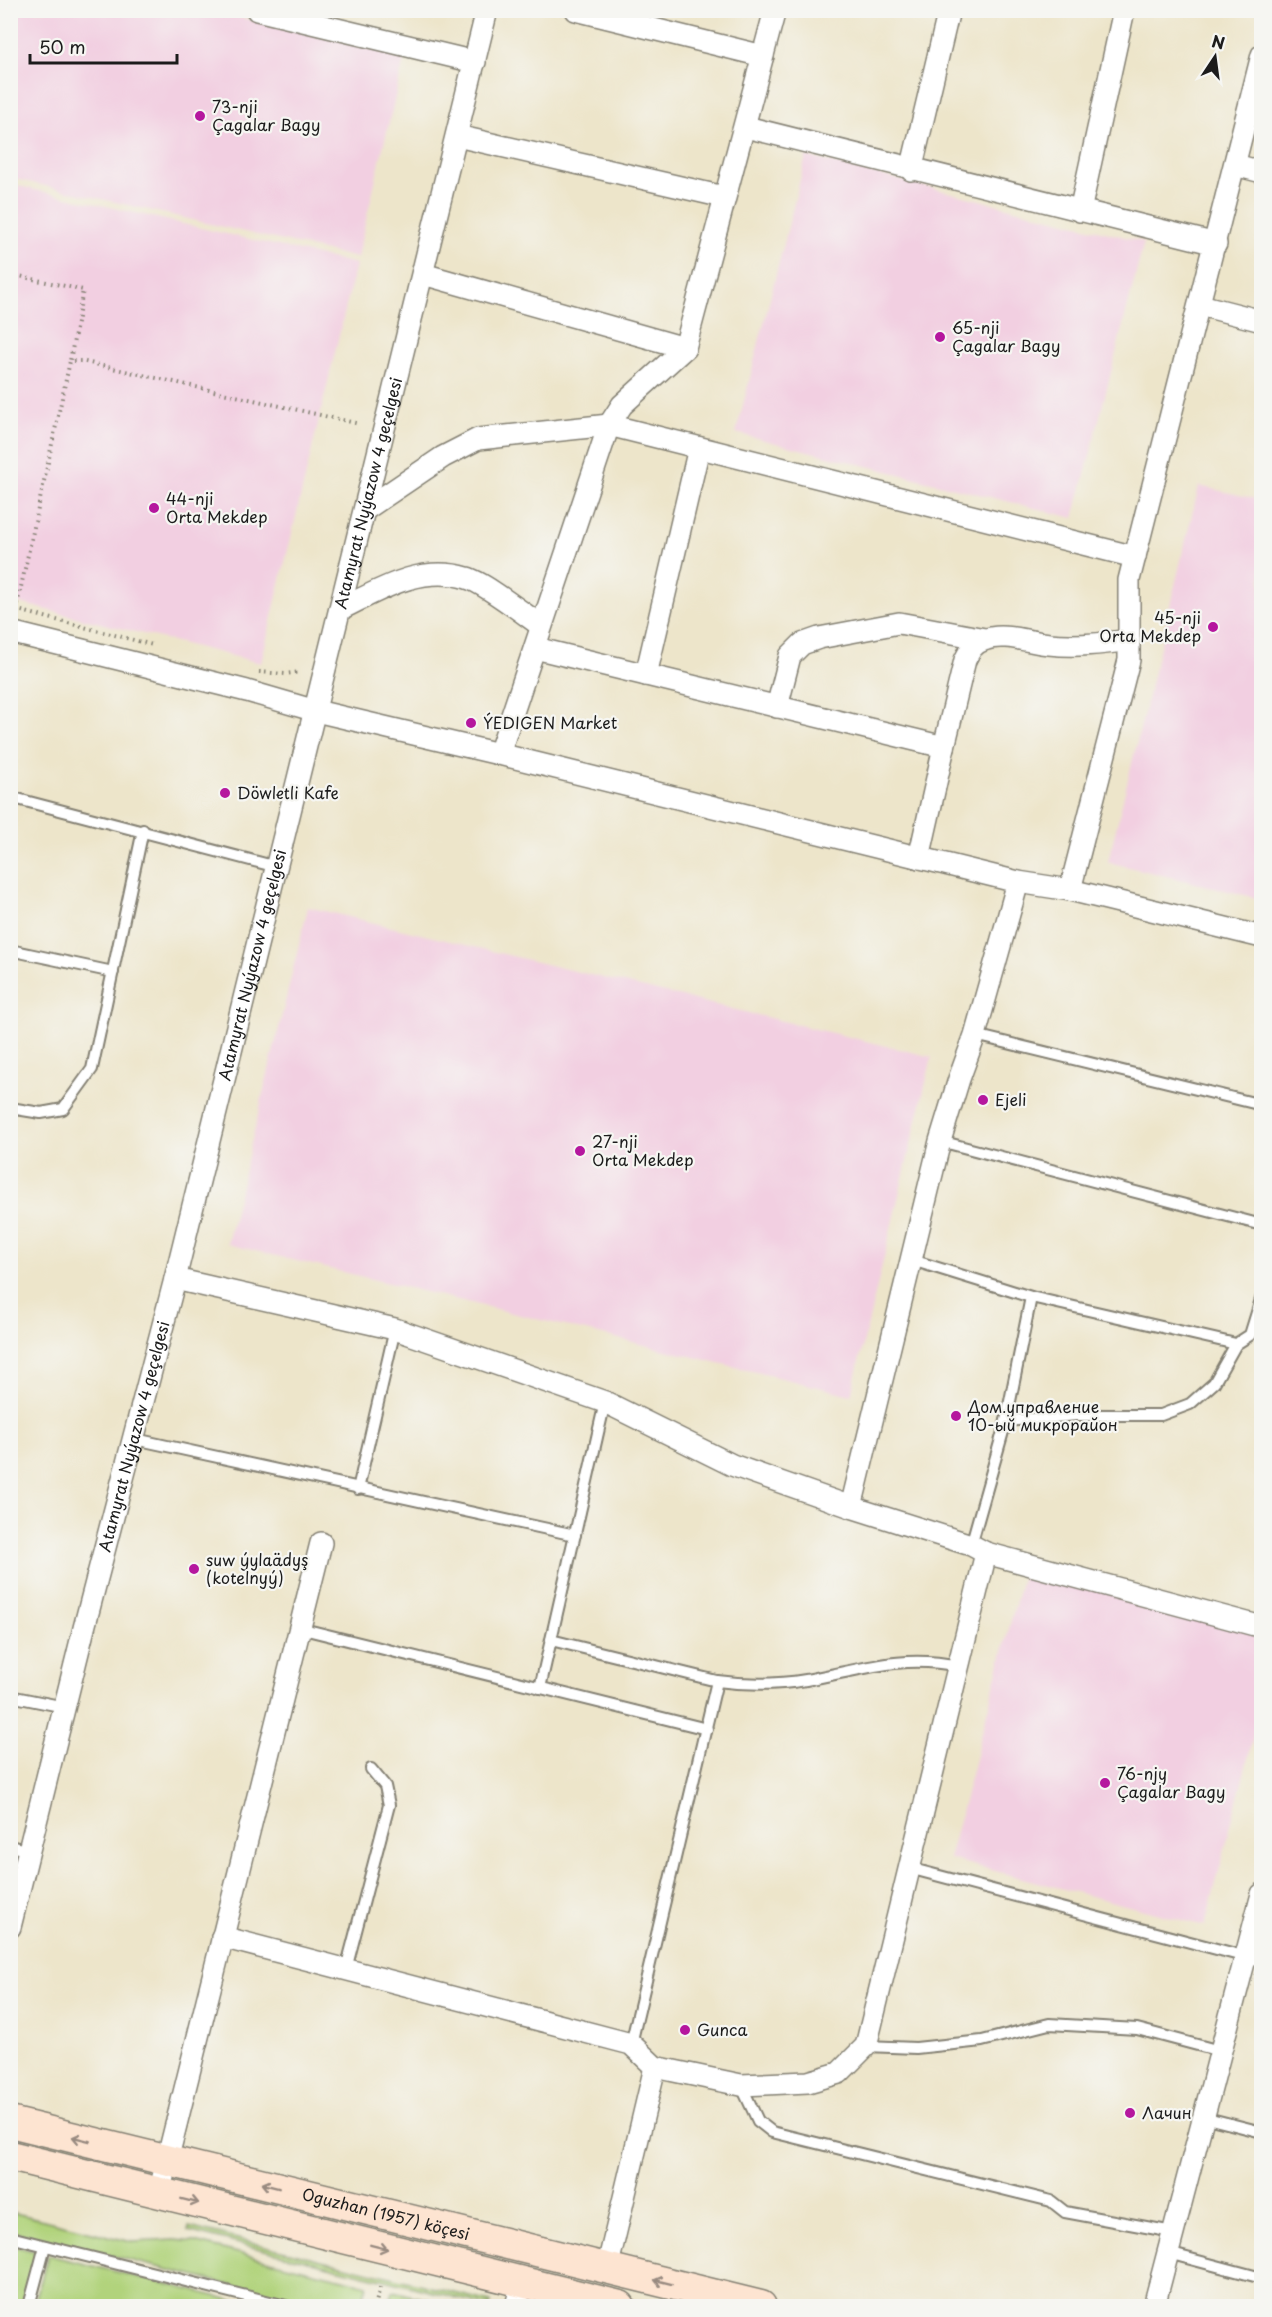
<svg xmlns="http://www.w3.org/2000/svg" width="1272" height="2317" font-family="'Playpen Sans',sans-serif">
<style>
.built{fill:#f2cfe1}
.green{fill:#b1d37b;stroke:#66784c;stroke-width:1.5}
.lines{fill:none;stroke-linecap:round;stroke-linejoin:round}
.lane-casing{stroke:#848073;stroke-width:14}
.street-casing{stroke:#848073;stroke-width:24}
.secondary-casing{stroke:#848073;stroke-width:33}
.path{stroke:#848073;stroke-width:4;stroke-dasharray:1.5 4.5;stroke-linecap:butt}
.lane{stroke:#fff;stroke-width:10}
.street{stroke:#fff;stroke-width:21}
.secondary{stroke:#fde4d1;stroke-width:30}
.oneway{stroke:#988a80}
.poi-dot{fill:#b5179e;stroke:#f6f6f2;stroke-width:2}
.labels{text-anchor:middle;stroke-width:4.5;stroke-linejoin:round;paint-order:stroke}
.poi-label{font-size:16px;fill:#1c1c1c;stroke:#f6f6f2;text-anchor:start}
.street-label{font-size:16px;fill:#1c1c1c;stroke:#f6f6f2}
</style>
<rect width="100%" height="100%" fill="#f6f6f2"/>
<filter id="ink" filterUnits="userSpaceOnUse"><feTurbulence type="fractalNoise" baseFrequency=".0167" numOctaves="2"/><feDisplacementMap in="SourceGraphic" scale="12" xChannelSelector="R" yChannelSelector="G"/><feConvolveMatrix kernelMatrix="1 2 1 2 8 2 1 2 1" color-interpolation-filters="sRGB"/></filter>
<filter id="wash" filterUnits="userSpaceOnUse"><feTurbulence type="fractalNoise" baseFrequency=".008" numOctaves="4" result="noise"/><feDisplacementMap in="SourceGraphic" scale="24" xChannelSelector="R" yChannelSelector="G"/><feGaussianBlur stdDeviation="1.35" result="paint"/><feColorMatrix in="noise" values="0 0 0 0 0 0 0 0 0 0 0 0 0 0 0 0 0 1.4 0 .05"/><feComposite in="paint" operator="in"/></filter>
<g filter="url(#wash)">
<rect width="100%" height="100%" fill="#ede5ca"/>
<g class="built">
<polygon points="11,11 212,11 405,55 357,258 11,178"/>
<polygon points="806,156 1144,242 1074,518 736,433"/>
<polygon points="10,184 356,264 261,663 11,601"/>
<polygon points="1199,486 1261,500 1261,899 1108,862"/>
<polygon points="308,907 932,1057 851,1395 227,1244"/>
<polygon points="1025,1567 1261,1628 1261,1707 1205,1926 949,1859"/>
</g>
<g class="green">
<polygon points="11,2212 132,2242 175,2240 194,2242 367,2285 361,2306 315,2306 11,2231"/>
<polygon points="189,2227 491,2302 490,2306 188,2231"/>
<polygon points="10,2245 38,2252 23,2306 11,2306"/>
<polygon points="48,2255 256,2306 34,2306"/>
<polygon points="393,2291 454,2306 389,2306"/>
</g>
</g>
<g filter="url(#ink)">
<g class="lines">
<g class="lane-casing">
<g id="lane">
<polyline points="10,797 277,867"/>
<polyline points="10,950 113,972"/>
<polyline points="975,1035 1262,1105"/>
<polyline points="10,1108 41,1113 63,1109 92,1069 143,830"/>
<polyline points="940,1141 1262,1225"/>
<polyline points="912,1260 1031,1297 1236,1344 1250,1335 1262,1296"/>
<polyline points="1006,1421 1078,1415 1161,1415 1190,1404 1214,1383 1236,1344"/>
<polyline points="135,1439 575,1535"/>
<polyline points="358,1489 395,1329"/>
<polyline points="971,1545 1006,1421 1031,1297"/>
<polyline points="299,1628 707,1729"/>
<path d="M551,1640L717,1681C747,1685 776,1685 806,1680C861,1670 901,1654 958,1666"/>
<polyline points="540,1688 605,1402"/>
<polyline points="10,1696 65,1707"/>
<polyline points="10,1846 30,1851"/>
<polyline points="909,1868 1262,1961"/>
<polyline points="346,1969 389,1805 385,1786 371,1769"/>
<polyline points="631,2044 717,1681"/>
<polyline points="866,2046 916,2048 982,2041 1049,2024 1137,2029 1220,2051"/>
<polyline points="741,2085 758,2121 772,2132 1051,2201 1065,2212 1173,2232"/>
<polyline points="1203,2117 1262,2132"/>
<polyline points="10,2237 286,2306"/>
<polyline points="1168,2253 1262,2278"/>
<polyline points="29,2306 45,2246"/>
</g>
</g>
<g class="street-casing">
<g id="street">
<polyline points="257,10 475,62"/>
<polyline points="576,10 763,56"/>
<polyline points="746,127 1216,244"/>
<polyline points="457,136 724,197"/>
<polyline points="1235,165 1262,172"/>
<polyline points="911,170 949,10"/>
<polyline points="1080,211 1124,10"/>
<polyline points="423,274 685,348"/>
<polyline points="1200,305 1262,321"/>
<polyline points="366,509 443,457 478,439 609,425 1135,557"/>
<path d="M341,609C381,589 421,564 467,578C483,582 524,614 540,625"/>
<polyline points="10,632 247,691 316,711 499,754 1018,882 1070,890 1262,937"/>
<polyline points="535,648 944,747 919,858"/>
<polyline points="646,675 699,448"/>
<polyline points="777,707 790,656 802,644 819,638 899,623 985,639"/>
<path d="M944,747L965,660C970,650 973,644 984,640C1003,632 1029,642 1049,644C1076,647 1102,644 1129,640"/>
<polyline points="499,754 609,425 622,405 685,348 775,10"/>
<polyline points="1018,882 975,1035 959,1079 940,1141 851,1507 971,1545 986,1553 1262,1627"/>
<polyline points="1070,890 1129,660 1129,580 1262,55"/>
<polyline points="175,1279 395,1329 605,1402 732,1465 851,1507"/>
<path id="s1" d="M10,1927L84,1628L175,1279L487,10"/>
<polyline points="222,1937 631,2044 655,2067"/>
<polyline points="159,2193 321,1543"/>
<polyline points="607,2269 655,2067 741,2085 808,2082 839,2073 866,2046 986,1553"/>
<polyline points="516,2306 522,2283"/>
<polyline points="1154,2306 1262,1894"/>
</g>
</g>
<g class="secondary-casing">
<g id="secondary">
<path id="s2" d="M10,2122L761,2306"/>
<polyline points="10,2156 620,2306"/>
</g>
</g>
<g class="path">
<polyline points="10,274 83,290 70,361 81,361 360,424"/>
<polyline points="10,608 153,645"/>
<polyline points="16,610 70,361"/>
<polyline points="259,672 285,674 300,672"/>
<polyline points="375,2306 381,2284"/>
</g>
<use href="#lane" class="lane"/>
<use href="#street" class="street"/>
<use href="#secondary" class="secondary"/>
</g>
<defs><path id="oneway-shaft" d="M-6 0H5M1.5-3L5.5 0L1.5 3" fill="none" stroke-width="1.6" stroke-linecap="round" stroke-linejoin="round" transform="scale(1.5)"/></defs>
<g class="oneway">
<use href="#oneway-shaft" transform="translate(81 2139) rotate(-166)"/>
<use href="#oneway-shaft" transform="translate(270 2186) rotate(-166)"/>
<use href="#oneway-shaft" transform="translate(190 2201) rotate(14)"/>
<use href="#oneway-shaft" transform="translate(379 2247) rotate(14)"/>
<use href="#oneway-shaft" transform="translate(663 2282) rotate(-166)"/>
</g>
</g>
<g class="poi-dot">
<circle cx="200" cy="116" r="6"/>
<circle cx="940" cy="337" r="6"/>
<circle cx="154" cy="508" r="6"/>
<circle cx="1213" cy="627" r="6"/>
<circle cx="471" cy="723" r="6"/>
<circle cx="225" cy="793" r="6"/>
<circle cx="983" cy="1100" r="6"/>
<circle cx="580" cy="1151" r="6"/>
<circle cx="956" cy="1416" r="6"/>
<circle cx="194" cy="1569" r="6"/>
<circle cx="1105" cy="1783" r="6"/>
<circle cx="685" cy="2030" r="6"/>
<circle cx="1130" cy="2113" r="6"/>
</g>
<g class="labels">
<g class="poi-label">
<text x="212" y="113">73-nji<tspan x="212" dy="18">Çagalar Bagy</tspan></text>
<text x="952" y="334">65-nji<tspan x="952" dy="18">Çagalar Bagy</tspan></text>
<text x="166" y="505">44-nji<tspan x="166" dy="18">Orta Mekdep</tspan></text>
<text x="1201" y="624" text-anchor="end">45-nji<tspan x="1201" dy="18">Orta Mekdep</tspan></text>
<text x="483" y="729">ÝEDIGEN Market</text>
<text x="237" y="799">Döwletli Kafe</text>
<text x="995" y="1106">Ejeli</text>
<text x="592" y="1148">27-nji<tspan x="592" dy="18">Orta Mekdep</tspan></text>
<text x="968" y="1413">Дом.управление<tspan x="968" dy="18">10-ый микрорайон</tspan></text>
<text x="206" y="1566">suw ýylaädyş<tspan x="206" dy="18">(kotelnyý)</tspan></text>
<text x="1117" y="1780">76-njy<tspan x="1117" dy="18">Çagalar Bagy</tspan></text>
<text x="697" y="2036">Gunca</text>
<text x="1142" y="2119">Лачин</text>
</g>
<g class="street-label">
<text dy="6" stroke="none"><textPath href="#s1" startOffset="1478">Atamyrat Nyýazow 4 geçelgesi</textPath></text>
<text dy="6" stroke="none"><textPath href="#s1" startOffset="992">Atamyrat Nyýazow 4 geçelgesi</textPath></text>
<text dy="6" stroke="none"><textPath href="#s1" startOffset="506">Atamyrat Nyýazow 4 geçelgesi</textPath></text>
<text dy="6" stroke="none"><textPath href="#s2" startOffset="387">Oguzhan (1957) köçesi</textPath></text>
</g>
</g>
<rect width="1272" height="2317" fill="none" stroke="#f6f6f2" stroke-width="36"/>
<g transform="translate(1215 57) rotate(13)" stroke="#f6f6f2" stroke-width="4.5" paint-order="stroke">
<path d="M0-4.5L10 22L0 15L-10 22Z" fill="#1c1c1c"/>
<text y="-9" font-size="16" font-weight="bold" text-anchor="middle" fill="#1c1c1c">N</text>
</g>
<path d="M30 54v9h147v-9" fill="none" stroke="#1c1c1c" stroke-width="3"/>
<text x="39" y="54" font-size="18" fill="#1c1c1c" stroke="#f6f6f2" stroke-width="4.5" paint-order="stroke">50 m</text>
</svg>
